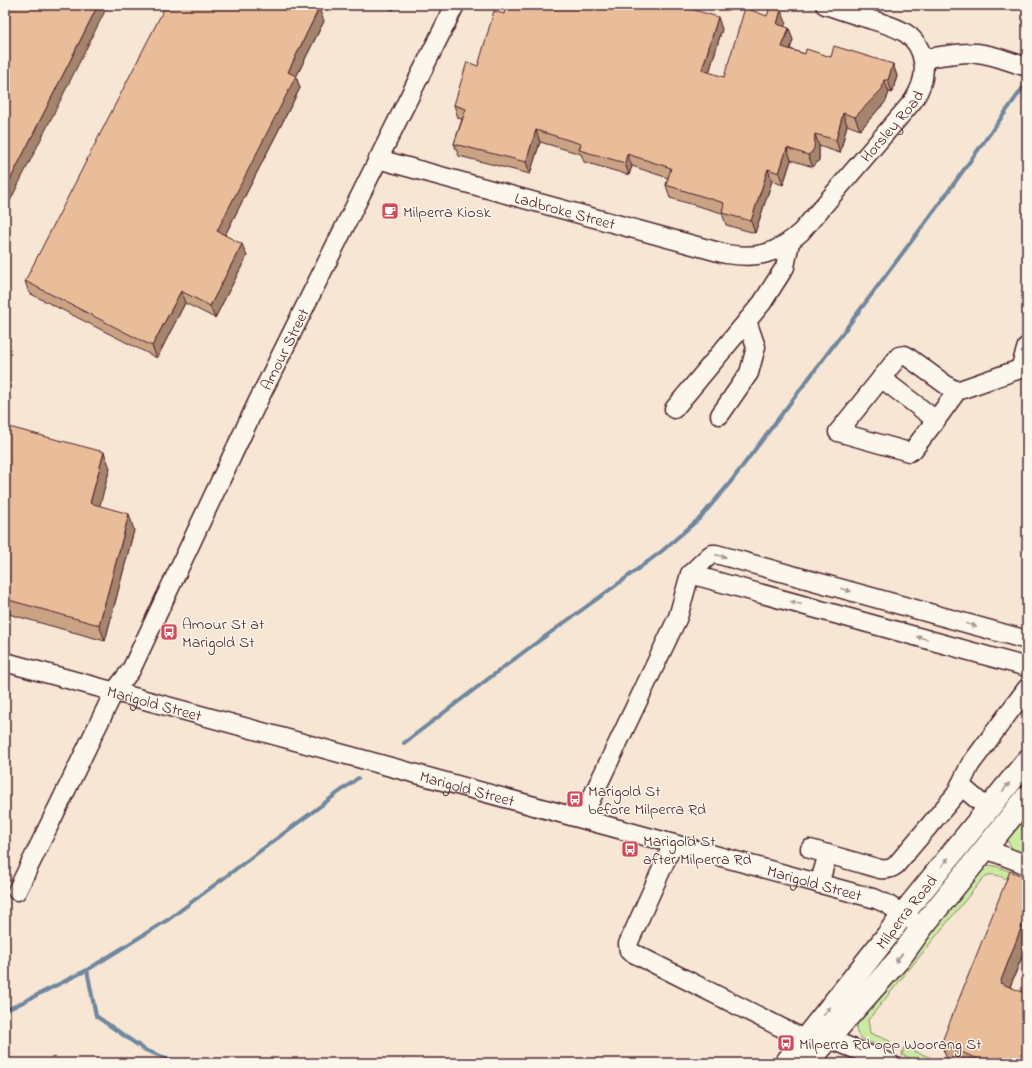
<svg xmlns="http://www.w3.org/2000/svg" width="1032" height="1068" font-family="'Indie Flower',sans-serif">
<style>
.green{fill:#cbeba3;stroke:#8a8567}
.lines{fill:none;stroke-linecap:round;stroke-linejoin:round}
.stream{stroke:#70879e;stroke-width:4}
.minor-casing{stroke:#4a1f2b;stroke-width:21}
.highway-casing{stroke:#4a1f2b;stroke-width:25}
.minor{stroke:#fbf7ec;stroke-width:18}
.highway{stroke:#fbf7ec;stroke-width:22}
.wall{fill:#c9a384;stroke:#4a1f2b}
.shaded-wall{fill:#a4846c;stroke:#4a1f2b}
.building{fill:#eabd9a;stroke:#4a1f2b}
.oneway{fill:#ab9695}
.labels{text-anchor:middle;stroke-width:3;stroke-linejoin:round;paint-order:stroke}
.street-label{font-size:16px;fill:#4a1f2b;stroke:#fbf7ec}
.poi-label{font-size:16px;fill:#4a1f2b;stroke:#fbf7ec;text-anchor:start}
</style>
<rect width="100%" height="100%" fill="#f6e6d3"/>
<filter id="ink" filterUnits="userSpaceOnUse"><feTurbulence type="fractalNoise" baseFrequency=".025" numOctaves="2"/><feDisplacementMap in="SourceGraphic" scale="8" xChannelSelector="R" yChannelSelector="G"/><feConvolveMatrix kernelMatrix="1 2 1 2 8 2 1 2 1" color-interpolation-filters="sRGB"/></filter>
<g filter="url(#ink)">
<g class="green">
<polygon points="1027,809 1027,853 1025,855 1015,850 1011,847 1008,842 1008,836"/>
<path d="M990,865L998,867L1009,871L1010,874L1008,880C1000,876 992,872 984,877L868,1020L870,1033L890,1041L885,1048C873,1043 850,1040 858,1022L984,866Z"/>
<polygon points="904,1047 944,1063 922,1063 902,1055"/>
</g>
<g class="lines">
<g class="stream">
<polyline points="404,743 525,651 615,586 662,551 700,518 729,484 818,366 937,207 1027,82"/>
<polyline points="87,970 96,1016 145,1050 179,1063"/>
<polyline points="5,1011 87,970 169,919 358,778"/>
</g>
<g class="minor-casing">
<g id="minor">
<path d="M923,59C940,56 958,52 976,53C993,54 1010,62 1027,67"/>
<path id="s1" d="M378,159L726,254C758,259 777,254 801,232L913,101C921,89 926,76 923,61C918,30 891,26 866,18C852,14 838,9 825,5"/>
<polyline points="881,378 936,420"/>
<polyline points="957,391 936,420 913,450 909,452 838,432 899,356 905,355 949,387 957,391 1020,369 1027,346"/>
<polyline points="674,409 762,303 785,267 790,242"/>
<polyline points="720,415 749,373 756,347 747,321"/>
<polyline points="690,574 1027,667"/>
<path id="s2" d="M5,662L876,899L887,904L922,927"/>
<polyline points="960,785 988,809"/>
<polyline points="582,818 678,617 690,574 709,556 712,554 716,554 1027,640"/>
<polyline points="673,844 628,944 629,951 804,1039"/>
<path d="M810,849L880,869C887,870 891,869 896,865L956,794L970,765L1027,688"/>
<polyline points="986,849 1027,865"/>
<polyline points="819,884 828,854"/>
<path id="s3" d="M17,891L114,692L131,670L257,403L455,5"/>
<polyline points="817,1034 890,1063"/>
</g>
</g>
<g class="highway-casing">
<g id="highway">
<path id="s4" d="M786,1063L887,936L903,914L1027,761"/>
<polyline points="808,1063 828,1039 899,959 922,927 1027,797"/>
</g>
</g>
<use href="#minor" class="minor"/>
<use href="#highway" class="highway"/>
</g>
<g class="wall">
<polygon points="383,5 396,5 393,10"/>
<polygon points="504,14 722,29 709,73 724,77 786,22 784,27 793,40 790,49 805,54 893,64 897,76 892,93 889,92 886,101 860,130 847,125 840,153 819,146 819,160 816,164 813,167 791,160 783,185 772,181 755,233 726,225 722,213 670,198 666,185 668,178 632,166 629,175 584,162 581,154 540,142 530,174 459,156 454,144 462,119 458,118 454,105 478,66"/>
<polygon points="324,21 296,77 300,88 225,235 247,256 215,318 185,303 157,358 29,293 25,281"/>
<polygon points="5,426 110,468 99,506 134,530 105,641 5,613"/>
<polygon points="1027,878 1027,944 1010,987 1027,1063 956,1063 947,1059 941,1044"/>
</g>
<g class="shaded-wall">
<polygon points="98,5 108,5 5,211 5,190"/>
<polygon points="391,5 396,5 393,10"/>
<polygon points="319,8 324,21 296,77 300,88 221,243 217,231 288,72"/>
<polygon points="781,10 786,22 781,36 777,24"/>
<polygon points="718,17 722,29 706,83 702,70"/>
<polygon points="789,28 793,40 787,59 782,47"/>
<polygon points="893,64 897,76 892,93 888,80"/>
<polygon points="884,80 889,92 886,101 860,130 855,117"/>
<polygon points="843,113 847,125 840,153 836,140"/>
<polygon points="536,130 540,142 530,174 526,162"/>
<polygon points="815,134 819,146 819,160 816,164 813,167 808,155"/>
<polygon points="787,148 791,160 783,185 779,173"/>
<polygon points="627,154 632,166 629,175 625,163"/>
<polygon points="768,169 772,181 755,233 751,221"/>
<polygon points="242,244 247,256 215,318 210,306"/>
<polygon points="181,291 185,303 157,358 152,346"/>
<polygon points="104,452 110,468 96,520 90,503"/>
<polygon points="129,514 134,530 105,641 99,625"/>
<polygon points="1025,918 1027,923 1027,944 1005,999 1000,983"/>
</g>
<g class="building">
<polygon points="5,5 98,5 5,190"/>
<polygon points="166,5 313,5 319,8 288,72 296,76 217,231 242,244 210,306 181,291 152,346 25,281"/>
<polygon points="506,5 677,5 718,17 702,70 724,77 745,8 767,16 770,7 781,10 777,24 789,28 782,47 805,54 806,49 831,57 834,46 893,64 888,80 884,80 882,89 855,117 843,113 836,140 815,134 814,148 812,152 808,155 787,148 779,173 768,169 751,221 722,213 724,203 666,185 671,168 627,154 625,163 579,150 581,144 536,130 526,162 454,144 466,109 454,105 467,62 478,66 494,11 504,14"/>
<polygon points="5,426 104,452 90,503 129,514 99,625 5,599"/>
<polygon points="1010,871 1027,878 1027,919 1025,918 1000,983 1027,994 1027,1063 988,1063 941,1044"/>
</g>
<defs><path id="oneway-solid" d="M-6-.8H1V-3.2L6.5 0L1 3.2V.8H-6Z"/></defs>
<g class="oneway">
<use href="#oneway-solid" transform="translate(721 556) rotate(13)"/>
<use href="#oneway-solid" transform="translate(846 590) rotate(16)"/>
<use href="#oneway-solid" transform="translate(796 603) rotate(-165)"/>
<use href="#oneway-solid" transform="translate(971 625) rotate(16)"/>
<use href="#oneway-solid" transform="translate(922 638) rotate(-165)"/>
<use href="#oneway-solid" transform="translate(1006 787) rotate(-51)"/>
<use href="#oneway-solid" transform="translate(945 862) rotate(-51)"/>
<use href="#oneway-solid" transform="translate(899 958) rotate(129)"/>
<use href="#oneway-solid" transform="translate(827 1011) rotate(-51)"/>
</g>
</g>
<defs>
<g id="cafe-square" transform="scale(0.9)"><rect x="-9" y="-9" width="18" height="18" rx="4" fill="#d1495b" stroke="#fbf7ec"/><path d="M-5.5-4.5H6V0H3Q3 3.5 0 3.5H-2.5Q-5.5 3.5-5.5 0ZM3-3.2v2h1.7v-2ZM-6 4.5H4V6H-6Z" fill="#fff"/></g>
<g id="bus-square" transform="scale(0.9)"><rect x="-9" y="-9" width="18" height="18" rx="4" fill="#d1495b" stroke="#fbf7ec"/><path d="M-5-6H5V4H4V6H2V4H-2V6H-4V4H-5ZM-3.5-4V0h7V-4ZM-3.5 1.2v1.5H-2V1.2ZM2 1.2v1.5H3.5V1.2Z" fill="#fff"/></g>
</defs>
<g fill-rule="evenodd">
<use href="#cafe-square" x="390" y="211"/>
<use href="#bus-square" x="169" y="632"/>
<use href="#bus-square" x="575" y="799"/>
<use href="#bus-square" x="630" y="849"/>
<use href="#bus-square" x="786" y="1043"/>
</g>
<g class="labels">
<g class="street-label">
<text dy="6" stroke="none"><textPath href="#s1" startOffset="582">Horsley Road</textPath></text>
<text dy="6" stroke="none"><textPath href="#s1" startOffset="194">Ladbroke Street</textPath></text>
<text dy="6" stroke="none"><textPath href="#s3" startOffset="605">Amour Street</textPath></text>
<text dy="6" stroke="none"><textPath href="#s2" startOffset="155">Marigold Street</textPath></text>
<text dy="6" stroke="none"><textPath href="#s2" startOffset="479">Marigold Street</textPath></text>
<text dy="6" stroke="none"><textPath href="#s2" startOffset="839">Marigold Street</textPath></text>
<text dy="6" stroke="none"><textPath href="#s4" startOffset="193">Milperra Road</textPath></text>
</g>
<g class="poi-label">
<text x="403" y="217">Milperra Kiosk</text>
<text x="182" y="629">Amour St at<tspan x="182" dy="18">Marigold St</tspan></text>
<text x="588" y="796">Marigold St<tspan x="588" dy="18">before Milperra Rd</tspan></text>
<text x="643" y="846">Marigold St<tspan x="643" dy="18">after Milperra Rd</tspan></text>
<text x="799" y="1049">Milperra Rd opp Woorang St</text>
</g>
</g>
<rect width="1032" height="1068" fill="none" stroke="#fbf7ec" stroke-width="20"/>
<rect x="10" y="10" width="1012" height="1048" fill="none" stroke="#4a1f2b" stroke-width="1.5" filter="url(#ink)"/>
</svg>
